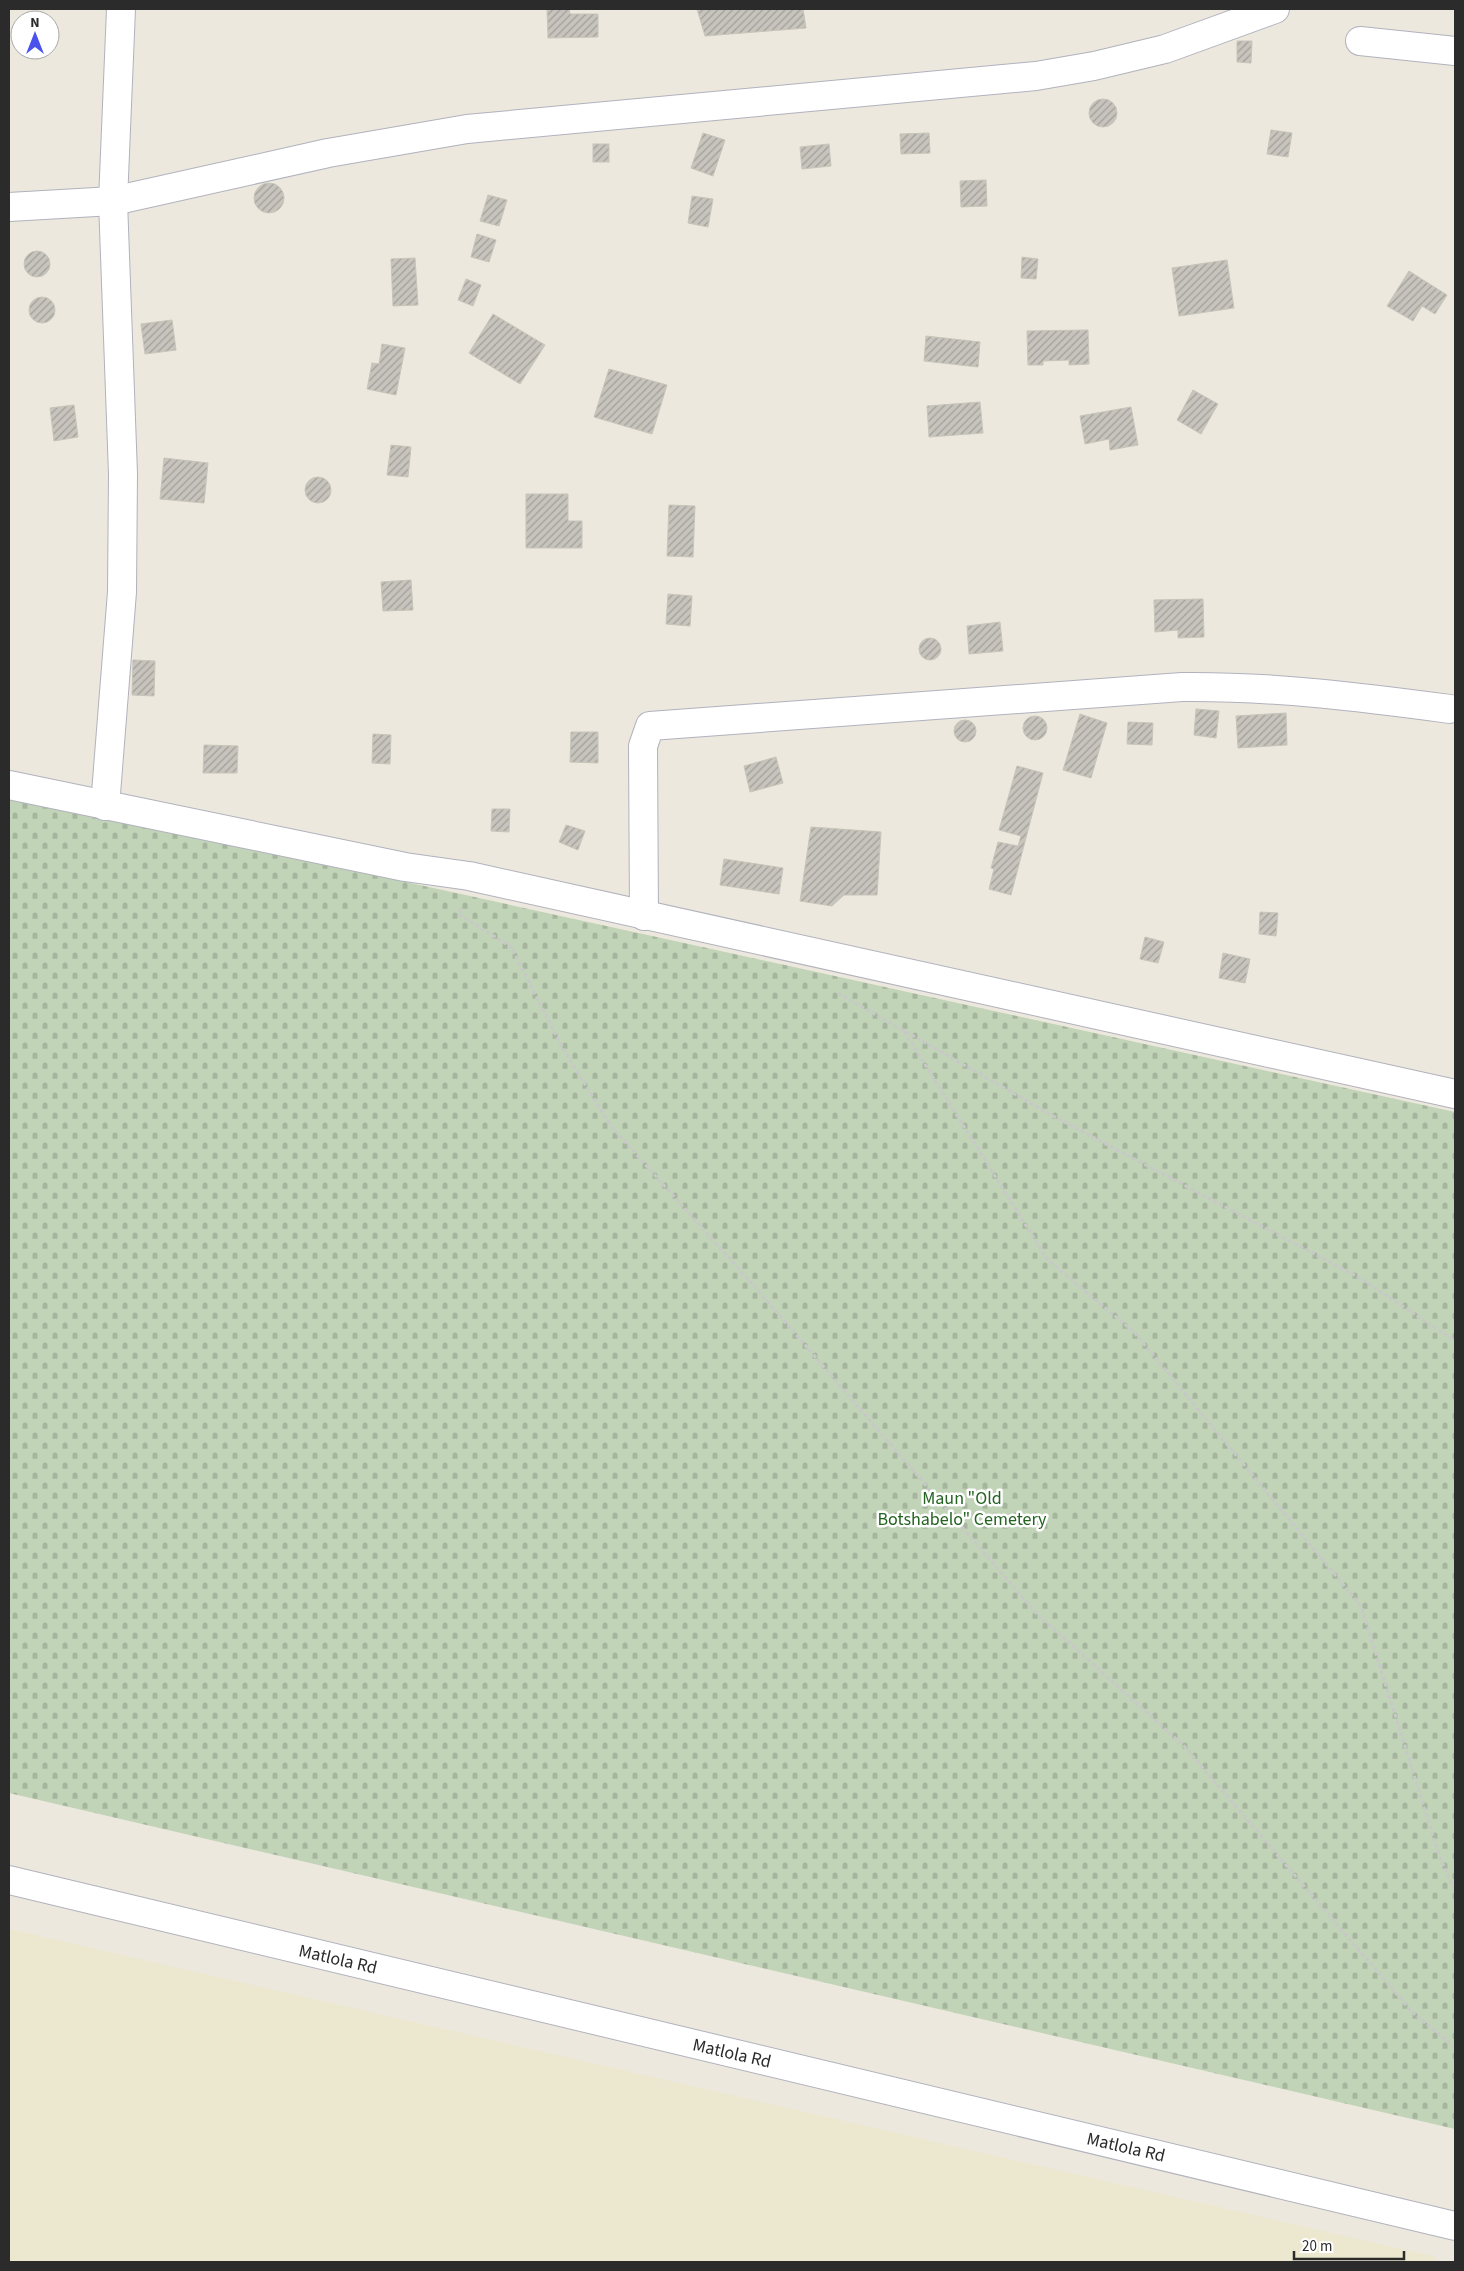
<svg xmlns="http://www.w3.org/2000/svg" width="1464" height="2271" font-family="'Source Sans 3',sans-serif">
<style>
.education{fill:#ece7cf}
.cemetery{fill:url(#cemetery-stones)}
.building{fill:url(#building-hatch);stroke:#c7c4b8}
.lines{fill:none;stroke-linecap:round;stroke-linejoin:round}
.street-casing{stroke:#b1b2bd;stroke-width:30}
.secondary-casing{stroke:#b1b2bd;stroke-width:30}
.path{stroke:#c8c8c8;stroke-width:3;stroke-dasharray:4 2.5;stroke-linecap:butt}
.street{stroke:#fff;stroke-width:28}
.secondary{stroke:#fff;stroke-width:28}
.labels{text-anchor:middle;stroke-width:5;stroke-linejoin:round;paint-order:stroke}
.park-label{font-size:18px;fill:#246320;stroke:#fff}
.street-label{font-size:18px;fill:#2b2b2b;stroke:#fff}
</style>
<defs>
<pattern id="cemetery-stones" width="16" height="16" patternUnits="userSpaceOnUse" patternTransform="scale(1.25)"><rect width="16" height="16" fill="#c1d4b7"/><path d="M2 7V4a2 2 0 0 1 4 0v3zM10 15v-3a2 2 0 0 1 4 0v3z" fill="#a6b69e"/></pattern>
<pattern id="building-hatch" width="6" height="6" patternUnits="userSpaceOnUse" patternTransform="scale(1.25)"><rect width="6" height="6" fill="#c7c4bd"/><path d="M-1 1l2-2M0 6l6-6M5 7l2-2" fill="none" stroke="#a29f9a"/></pattern>
</defs>
<rect width="100%" height="100%" fill="#ece8de"/>
<polygon class="education" points="9,1929 1436,2257 1436,2262 9,2262"/>
<polygon class="cemetery" points="9,795 1455,1112 1455,2129 9,1793"/>
<g class="building">
<polygon points="547,9 569,9 570,14 598,14 598,37 548,38"/>
<polygon points="697,9 803,9 806,28 705,36"/>
<polygon points="1237,41 1252,41 1251,63 1237,62"/>
<circle cx="1103" cy="113" r="14"/>
<polygon points="1271,130 1292,133 1288,157 1267,154"/>
<polygon points="703,133 725,140 713,176 691,168"/>
<polygon points="929,133 930,153 901,154 900,134"/>
<rect x="593" y="144" width="16" height="18"/>
<polygon points="829,144 831,166 802,169 800,147"/>
<polygon points="986,180 987,206 961,207 960,181"/>
<circle cx="269" cy="198" r="15"/>
<polygon points="488,195 507,200 499,226 480,221"/>
<polygon points="692,196 713,199 708,227 688,223"/>
<polygon points="477,234 496,240 489,262 471,257"/>
<circle cx="37" cy="264" r="13"/>
<polygon points="1022,257 1038,259 1036,279 1021,278"/>
<polygon points="415,258 418,305 393,306 391,259"/>
<polygon points="1227,260 1234,308 1179,316 1172,268"/>
<polygon points="1409,271 1447,295 1435,314 1422,306 1413,321 1387,306"/>
<polygon points="466,279 481,285 473,306 458,300"/>
<circle cx="42" cy="310" r="13"/>
<polygon points="493,314 545,345 520,384 469,353"/>
<polygon points="172,320 176,350 145,354 141,324"/>
<polygon points="1088,330 1089,364 1069,365 1069,360 1043,361 1043,365 1028,365 1027,331"/>
<polygon points="926,336 980,342 978,367 924,361"/>
<polygon points="382,344 405,348 396,395 367,389 372,363 379,364"/>
<polygon points="609,369 667,385 652,434 594,417"/>
<polygon points="1193,390 1218,404 1201,434 1177,420"/>
<polygon points="980,402 983,433 929,437 927,406"/>
<polygon points="74,405 78,437 54,441 50,408"/>
<polygon points="1131,407 1138,445 1110,450 1109,439 1085,444 1080,416"/>
<polygon points="391,445 411,447 408,477 387,475"/>
<polygon points="164,458 208,463 204,503 160,499"/>
<circle cx="318" cy="490" r="13"/>
<polygon points="526,494 568,494 568,521 582,521 582,548 526,548"/>
<polygon points="669,505 695,506 693,557 667,556"/>
<polygon points="411,580 413,610 383,611 381,582"/>
<polygon points="668,594 692,596 690,626 666,624"/>
<polygon points="1203,599 1204,637 1178,638 1178,630 1155,632 1154,600"/>
<polygon points="1000,622 1003,651 969,654 967,626"/>
<circle cx="930" cy="649" r="11"/>
<polygon points="133,660 155,661 154,696 132,695"/>
<polygon points="1196,709 1219,711 1216,738 1194,735"/>
<polygon points="1286,713 1287,745 1238,748 1236,716"/>
<polygon points="1080,714 1107,723 1091,778 1063,770"/>
<circle cx="1035" cy="728" r="12"/>
<circle cx="965" cy="731" r="11"/>
<polygon points="1128,722 1153,723 1152,745 1127,744"/>
<polygon points="571,732 598,732 598,763 570,762"/>
<polygon points="373,734 391,735 390,764 372,763"/>
<polygon points="204,745 238,746 237,773 203,773"/>
<polygon points="776,757 783,783 750,792 744,766"/>
<polygon points="1017,766 1043,773 1011,895 989,889 994,869 991,868 998,842 1018,846 1021,836 999,830"/>
<polygon points="492,809 510,809 509,832 491,831"/>
<polygon points="566,825 585,831 578,850 559,842"/>
<polygon points="811,827 881,832 877,895 844,895 832,906 800,901"/>
<polygon points="724,859 783,868 779,894 720,885"/>
<polygon points="1260,912 1278,913 1276,936 1259,934"/>
<polygon points="1145,937 1164,942 1158,963 1140,959"/>
<polygon points="1223,953 1250,959 1245,983 1219,978"/>
</g>
<g class="lines">
<g class="street-casing">
<g id="street">
<polyline points="1360,41 1455,51"/>
<polyline points="9,207 113,201 328,153 467,129 1036,76 1094,66 1165,49 1275,9"/>
<polyline points="9,785 405,867 469,876 1455,1094"/>
<polyline points="105,806 122,592 123,474 113,201 121,9"/>
<path d="M644,916L643,746L650,726L1182,687C1272,686 1360,697 1450,709"/>
</g>
</g>
<g class="secondary-casing">
<polyline id="secondary" points="9,1880 1455,2226"/>
</g>
<g class="path">
<polyline points="461,908 459,914 511,947 562,1047 610,1125 755,1287 1036,1613 1184,1746 1412,2012 1455,2047"/>
<polyline points="838,993 1055,1117 1360,1278 1455,1341"/>
<polyline points="904,1031 1047,1259 1134,1332 1361,1606 1440,1858 1455,1890"/>
</g>
<use href="#street" class="street"/>
<use href="#secondary" class="secondary"/>
</g>
<g class="labels">
<g class="park-label">
<text x="962" y="1504">Maun "Old<tspan x="962" dy="21">Botshabelo" Cemetery</tspan></text>
</g>
<g class="street-label">
<text transform="translate(338 1959) rotate(13)" y="6">Matlola Rd</text>
<text transform="translate(732 2053) rotate(13)" y="6">Matlola Rd</text>
<text transform="translate(1126 2147) rotate(13)" y="6">Matlola Rd</text>
</g>
</g>
<rect width="1464" height="2271" fill="none" stroke="#2b2b2b" stroke-width="20"/>
<g transform="translate(35 35)"><circle r="24" fill="#ffffff" stroke="#aaaaaa"/>
<path d="M0-4L9 19L0 12L-9 19Z" fill="#4b52ec"/>
<text y="-8" font-size="14" font-weight="bold" text-anchor="middle" fill="#2b2b2b">N</text>
</g>
<path d="M1294 2251v8h110v-8" fill="none" stroke="#2b2b2b" stroke-width="2.5"/>
<text x="1302" y="2251" font-size="15" fill="#2b2b2b" stroke="#ffffff" stroke-width="4" paint-order="stroke">20 m</text>
</svg>
